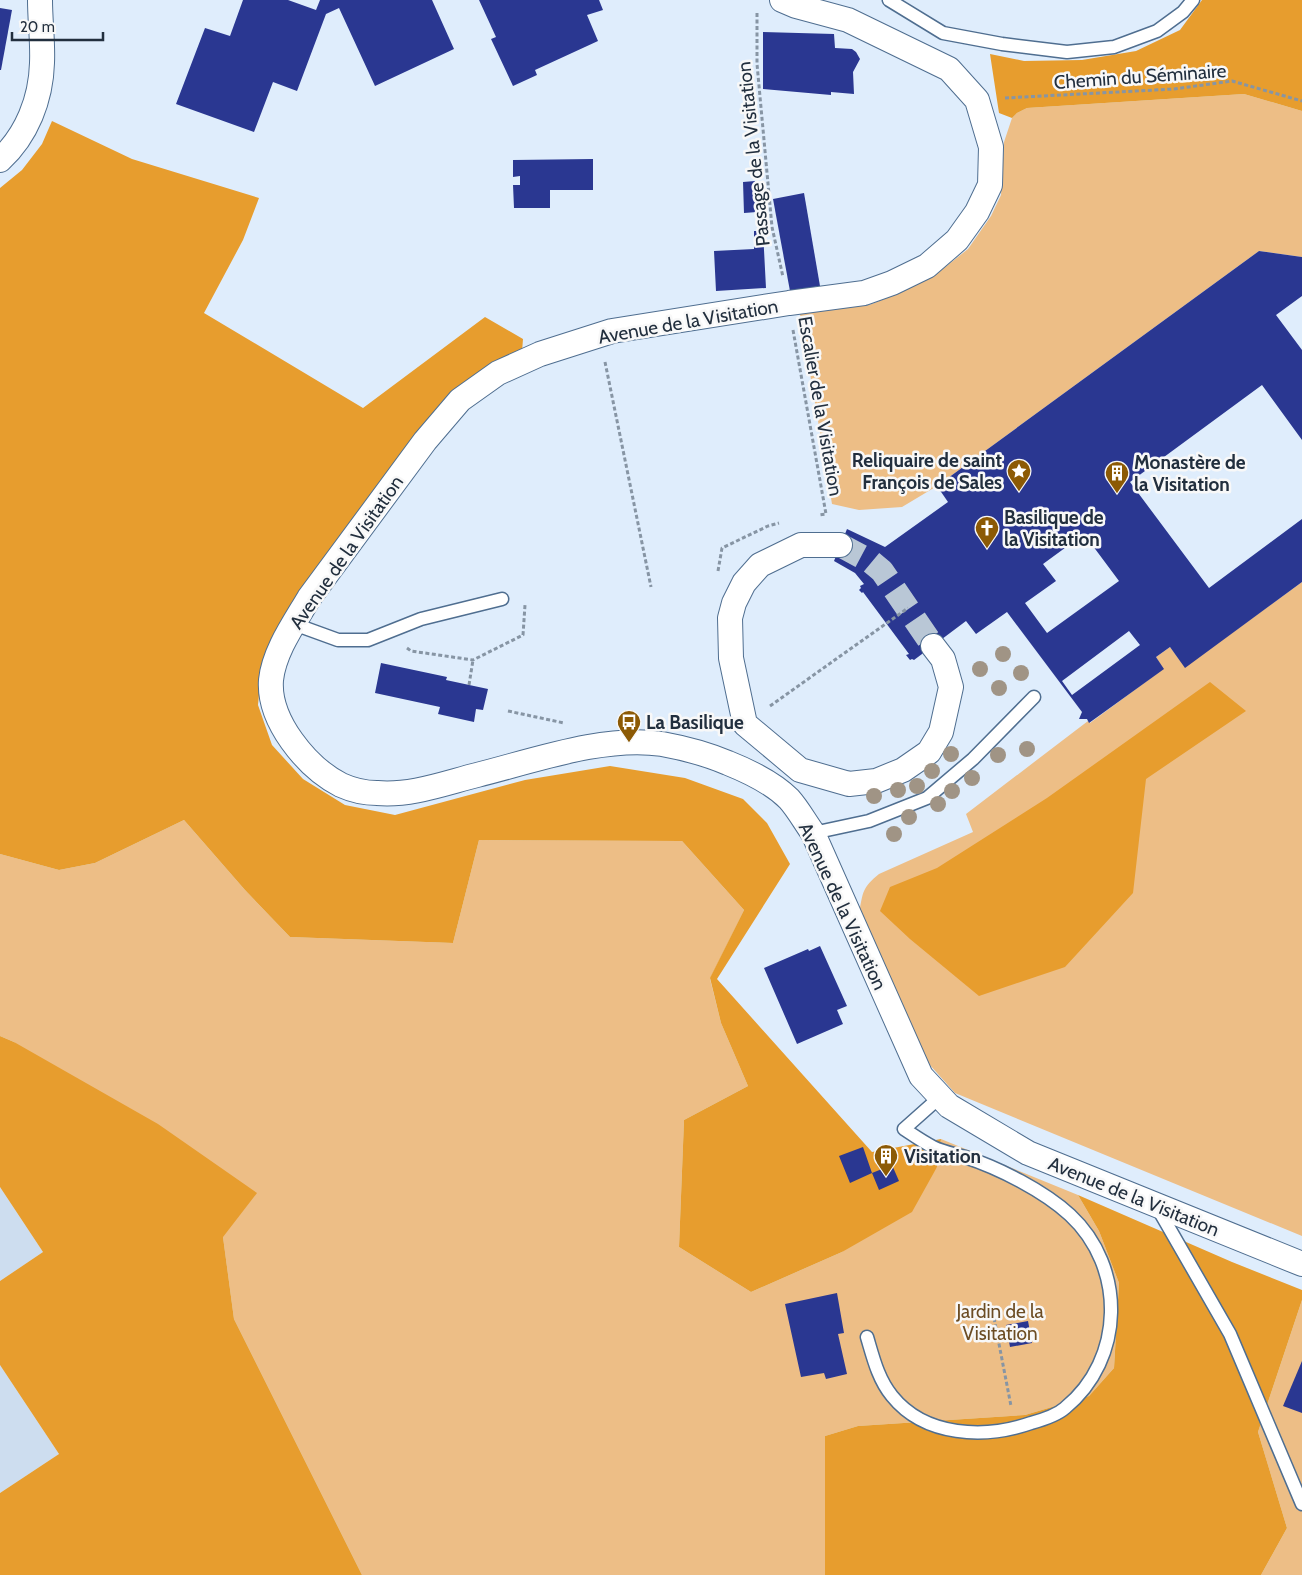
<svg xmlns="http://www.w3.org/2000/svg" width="1302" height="1575" font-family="Cabin,sans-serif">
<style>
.built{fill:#cdddef}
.green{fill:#edbe86}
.forest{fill:#e79d2e}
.building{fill:#2a3791;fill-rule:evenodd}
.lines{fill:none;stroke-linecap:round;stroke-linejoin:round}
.minor-tunnel{stroke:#b9c7d6;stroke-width:24;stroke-dasharray:24 12;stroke-linecap:butt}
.service-casing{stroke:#4f6e90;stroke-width:15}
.minor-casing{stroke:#4f6e90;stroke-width:26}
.path{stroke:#8795a4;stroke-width:3;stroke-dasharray:4 2.5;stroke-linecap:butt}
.service{stroke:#fff;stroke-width:12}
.minor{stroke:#fff;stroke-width:24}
.tree{fill:#a09485}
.labels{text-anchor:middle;stroke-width:5;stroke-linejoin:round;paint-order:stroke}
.street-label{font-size:19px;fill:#222f3e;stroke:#f8f8f8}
.poi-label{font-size:19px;font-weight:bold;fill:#222f3e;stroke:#f8f8f8;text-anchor:start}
.park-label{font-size:19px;fill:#6c4c23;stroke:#f8f8f8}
</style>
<rect width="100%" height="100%" fill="#dfedfc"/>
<g class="built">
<polygon points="0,1187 43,1252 0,1281"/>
<polygon points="0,1365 59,1454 0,1493"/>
</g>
<g class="green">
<polygon points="1244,94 1302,111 1302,257 1259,251 937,486 902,507 859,510 832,504 800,314 869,305 900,293 934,276 968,249 991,216 1001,195 1004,142 1012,118 1017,113 1027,108"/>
<path d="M1302,582V1236L955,1093L929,1064L859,914C863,892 862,888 879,874L973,832L966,814L1088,721L1090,723L1163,669L1156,657L1170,647L1185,667Z"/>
<polygon points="184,820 245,890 290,937 453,943 479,840 682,841 744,910 710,979 721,1023 748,1086 684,1120 679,1247 751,1292 842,1252 937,1167 941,1139 1078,1195 1099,1231 1119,1283 1114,1368 1089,1396 1025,1415 858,1426 825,1436 825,1575 362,1575 234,1319 223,1237 14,1042 0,1036 0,854 59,870 95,863"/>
<polygon points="1302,1300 1302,1575 1261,1575 1287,1528 1258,1432"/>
</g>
<g class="forest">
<polygon points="1202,0 1302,0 1302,111 1244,94 1027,108 1017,113 1012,118 999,113 990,54 1024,61 1082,60 1136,51 1180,30"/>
<polygon points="52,121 132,159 259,198 243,240 204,313 363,408 485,317 523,339 522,352 440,413 275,634 262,664 258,705 272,745 303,779 345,805 395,815 525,780 610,766 685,778 743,799 767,823 790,864 717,979 872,1152 941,1139 937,1167 912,1212 842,1252 751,1292 679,1247 684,1120 748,1086 721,1023 710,978 744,910 682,841 479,840 453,943 290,937 245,890 184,820 95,863 59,870 0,854 0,188 22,170 42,144"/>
<polygon points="1210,682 1246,711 1146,779 1133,893 1065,967 979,996 910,939 880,911 890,887 937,868 1047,798"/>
<polygon points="0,1036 14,1042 158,1124 257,1193 223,1237 234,1319 362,1575 0,1575 0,1493 59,1454 0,1365 0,1281 43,1252 0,1187"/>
<polygon points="1078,1195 1232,1262 1302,1290 1302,1300 1258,1432 1287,1528 1261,1575 825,1575 825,1436 858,1426 1025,1415 1089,1396 1114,1368 1119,1283 1099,1231"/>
</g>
<g class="building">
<polygon points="243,0 288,0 316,10 320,0 432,0 454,49 375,86 339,8 326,14 297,91 273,82 254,132 176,104 205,28 230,36"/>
<polygon points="479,0 599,0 603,10 587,15 598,41 535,70 537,75 513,86 491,39 496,37"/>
<polygon points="0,8 12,10 1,70 0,70"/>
<polygon points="763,32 834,34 835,48 852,49 856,52 860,59 853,72 854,94 831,92 831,95 763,89"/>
<polygon points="593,159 593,190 550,190 550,208 514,208 513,185 520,185 520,176 513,177 513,160"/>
<polygon points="755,181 757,212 744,213 743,182"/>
<polygon points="804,193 820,286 790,291 773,199"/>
<polygon points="754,231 763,231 766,288 716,291 714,251 754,249"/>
<path d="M1259,251L1302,257V296L1276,315L1302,350V440L1262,385L1130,482L1209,588L1302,519V582L1185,668L1170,647L1156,657L1164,669L1089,723L1087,719H1079L1082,712L1007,612L976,634L966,621L914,660L912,659L910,660L906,655L909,654L863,592L862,593L859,590L861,588L860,586L864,584L855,573L834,561L847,529L885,547L948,502L937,486ZM1084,534L1119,581L1047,633L1025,603L1056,581L1043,564ZM1129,631L1140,645L1072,695L1062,681Z"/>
<polygon points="381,663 447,677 446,680 488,689 483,710 476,709 474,722 438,714 440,707 375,693"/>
<polygon points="820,946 847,1006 837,1010 843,1024 797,1044 764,968 808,949 809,951"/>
<polygon points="863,1147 872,1173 892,1165 899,1181 879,1190 872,1173 850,1183 839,1156"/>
<polygon points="837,1293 844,1333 838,1334 847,1374 826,1379 824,1373 801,1377 785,1304"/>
<polygon points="1028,1321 1032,1343 1010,1347 1006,1325"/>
<polygon points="1302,1361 1302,1413 1283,1406"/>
</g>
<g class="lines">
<polyline class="minor-tunnel" points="840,545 870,561 882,571 933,646"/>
<g class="service-casing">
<g id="service">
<polyline points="889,0 943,33 1002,44 1067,52 1114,47 1157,31 1183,12 1193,0"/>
<polyline points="294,624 338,640 368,640 421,619 502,599"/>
<polyline points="813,833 869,821 927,798 973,759 1034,697"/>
<polyline points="1157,1207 1230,1334 1302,1504"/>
<path d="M867,1337C873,1357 878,1379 892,1396C925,1437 985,1439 1031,1423C1042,1420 1056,1416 1065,1408C1125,1359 1126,1267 1070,1215C1044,1191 999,1168 965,1157C955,1154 943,1152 933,1147C923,1142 913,1135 904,1129L940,1097"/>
</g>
</g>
<g class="minor-casing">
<g id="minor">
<path d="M782,0L796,6L848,20L949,69L977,100L991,147L990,185L977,212L957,240L927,266L892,283L864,293L789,303L612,331L540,354L498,373L460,400L425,441L309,598C295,622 274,651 271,680C268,720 306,767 341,785C352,790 365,793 377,793C411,796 445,783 477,775C533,761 605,735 662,744C684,748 707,754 728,763C748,771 773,783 789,799C798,809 805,822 813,833L921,1076L949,1106L1028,1153L1302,1264"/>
<path d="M0,160C27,135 41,99 42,63C43,42 40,21 40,0"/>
<polyline points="840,545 801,545 760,565 744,583 734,603 730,618 731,658 745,724 800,770 849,784 876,781 903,770 929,752 941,732 951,687 943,659 933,646"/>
</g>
</g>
<g class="path">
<polyline points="757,13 757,64 772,227 783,277"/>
<polyline points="1005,98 1174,89 1232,81 1302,101"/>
<polyline points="793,330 826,514 819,515"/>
<polyline points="605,362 651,587"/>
<polyline points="718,571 722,548 768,526 779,523"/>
<polyline points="407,648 411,651 473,660 523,635 525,605"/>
<polyline points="469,685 473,660"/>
<polyline points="770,706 908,608"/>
<polyline points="508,711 564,723"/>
<polyline points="994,1318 1011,1406"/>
</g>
<use href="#service" class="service"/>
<use href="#minor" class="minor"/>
</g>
<g class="tree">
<circle cx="1003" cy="654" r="8"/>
<circle cx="980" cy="669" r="8"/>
<circle cx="1021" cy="673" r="8"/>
<circle cx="999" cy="688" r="8"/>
<circle cx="1027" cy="749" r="8"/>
<circle cx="951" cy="754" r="8"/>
<circle cx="998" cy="755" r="8"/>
<circle cx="932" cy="771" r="8"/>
<circle cx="972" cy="778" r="8"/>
<circle cx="917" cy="786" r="8"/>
<circle cx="898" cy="790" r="8"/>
<circle cx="952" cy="791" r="8"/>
<circle cx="874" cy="796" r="8"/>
<circle cx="938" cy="804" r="8"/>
<circle cx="909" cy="817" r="8"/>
<circle cx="894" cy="834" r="8"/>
</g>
<defs>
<g id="sight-pin" transform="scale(1.25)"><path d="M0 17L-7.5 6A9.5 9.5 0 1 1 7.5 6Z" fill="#8c5a05" stroke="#f8f8f8"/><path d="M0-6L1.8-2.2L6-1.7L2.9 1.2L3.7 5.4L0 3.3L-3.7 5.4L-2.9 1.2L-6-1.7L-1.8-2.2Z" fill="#fff"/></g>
<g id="building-pin" transform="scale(1.25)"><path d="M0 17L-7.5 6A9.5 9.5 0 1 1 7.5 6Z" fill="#8c5a05" stroke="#f8f8f8"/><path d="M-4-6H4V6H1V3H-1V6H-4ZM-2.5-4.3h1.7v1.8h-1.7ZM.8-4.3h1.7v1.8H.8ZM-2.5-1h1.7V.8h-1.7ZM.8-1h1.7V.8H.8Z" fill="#fff"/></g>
<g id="church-pin" transform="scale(1.25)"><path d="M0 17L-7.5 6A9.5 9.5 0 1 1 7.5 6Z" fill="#8c5a05" stroke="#f8f8f8"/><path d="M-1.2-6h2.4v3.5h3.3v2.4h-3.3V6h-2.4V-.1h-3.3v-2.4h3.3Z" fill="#fff"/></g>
<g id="bus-pin" transform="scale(1.25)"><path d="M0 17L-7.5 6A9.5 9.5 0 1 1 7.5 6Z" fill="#8c5a05" stroke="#f8f8f8"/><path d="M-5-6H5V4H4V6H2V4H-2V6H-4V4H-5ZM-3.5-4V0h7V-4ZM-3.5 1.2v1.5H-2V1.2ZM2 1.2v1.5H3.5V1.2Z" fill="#fff"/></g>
</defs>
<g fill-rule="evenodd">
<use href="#sight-pin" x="1019" y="471"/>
<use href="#building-pin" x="1117" y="473"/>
<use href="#church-pin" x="987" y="528"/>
<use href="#bus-pin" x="629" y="722"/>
<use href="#building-pin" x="886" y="1156"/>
</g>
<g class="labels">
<g class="street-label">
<text transform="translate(1140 76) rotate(-4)" y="7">Chemin du Séminaire</text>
<text transform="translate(753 154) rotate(-96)" y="7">Passage de la Visitation</text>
<text transform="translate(688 321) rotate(-10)" y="7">Avenue de la Visitation</text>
<text transform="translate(821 406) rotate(80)" y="7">Escalier de la Visitation</text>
<text transform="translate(346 552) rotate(-55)" y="7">Avenue de la Visitation</text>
<text transform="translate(843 906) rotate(65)" y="7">Avenue de la Visitation</text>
<text transform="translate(1134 1196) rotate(22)" y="7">Avenue de la Visitation</text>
</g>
<g class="poi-label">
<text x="1002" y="467" text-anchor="end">Reliquaire de saint<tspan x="1002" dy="22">François de Sales</tspan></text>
<text x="1134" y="469">Monastère de<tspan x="1134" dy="22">la Visitation</tspan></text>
<text x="1004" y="524">Basilique de<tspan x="1004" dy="22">la Visitation</tspan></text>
<text x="646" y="729">La Basilique</text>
<text x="904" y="1163">Visitation</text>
</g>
<g class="park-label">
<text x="1000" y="1318">Jardin de la<tspan x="1000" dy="22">Visitation</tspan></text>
</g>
</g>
<path d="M12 32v8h91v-8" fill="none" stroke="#222f3e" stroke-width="2.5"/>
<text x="20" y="32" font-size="15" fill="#222f3e" stroke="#f8f8f8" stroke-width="4" paint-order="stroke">20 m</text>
</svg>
